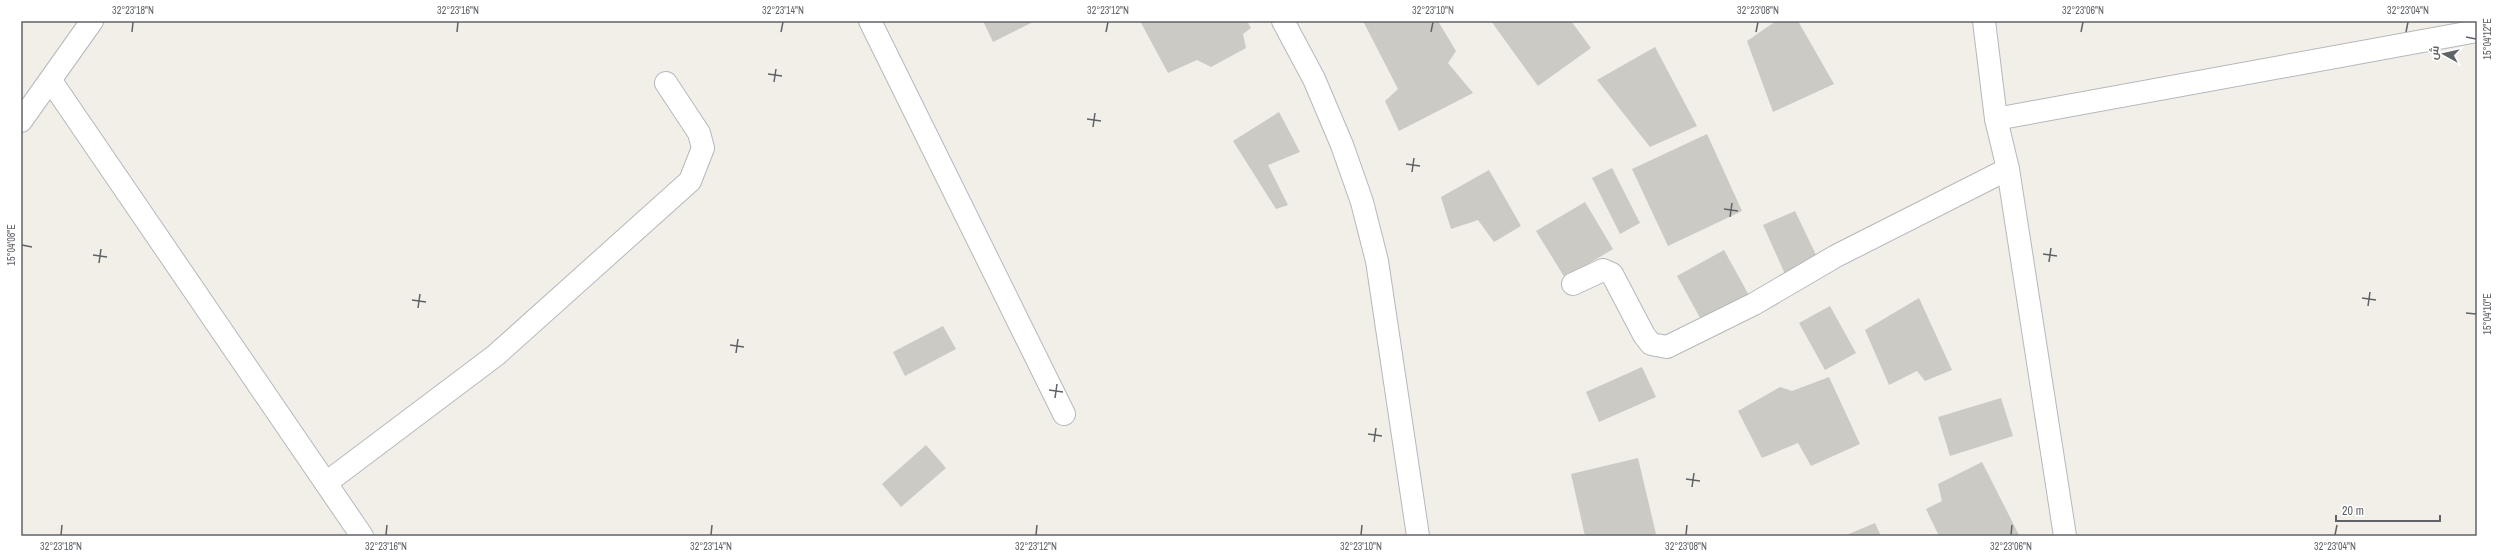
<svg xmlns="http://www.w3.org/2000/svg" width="2498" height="557" font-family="'Archivo Narrow',Cairo,sans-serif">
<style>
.building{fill:#cccac5}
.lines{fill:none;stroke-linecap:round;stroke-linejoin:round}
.minor-casing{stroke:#b5b8bc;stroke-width:24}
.minor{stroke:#fff;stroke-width:22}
.ticks{fill:none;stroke:#5f6368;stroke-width:1.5}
.neatline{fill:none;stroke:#5f6368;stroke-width:1.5}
.ticks-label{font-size:10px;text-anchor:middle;fill:#5f6368}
</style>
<rect width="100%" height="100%" fill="#f1efe8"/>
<g class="building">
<polygon points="983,21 1035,21 993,42"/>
<polygon points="1140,21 1247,21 1251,28 1243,34 1246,48 1211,67 1197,60 1168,73"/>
<polygon points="1363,21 1438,21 1456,51 1448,63 1473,93 1399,131 1385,101 1398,89"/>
<polygon points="1491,21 1571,21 1591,48 1538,86"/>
<polygon points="1776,21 1798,21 1834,84 1773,112 1747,41"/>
<polygon points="1655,47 1697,126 1650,147 1597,80"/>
<polygon points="1279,112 1300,152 1268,165 1288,205 1276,209 1233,141"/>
<polygon points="1707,134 1742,211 1668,246 1632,169"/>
<polygon points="1612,168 1640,223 1620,234 1592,178"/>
<polygon points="1489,170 1521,226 1494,242 1478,220 1451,229 1441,197"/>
<polygon points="1585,202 1613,249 1565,278 1536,231"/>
<polygon points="1795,211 1818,259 1785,274 1763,225"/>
<polygon points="1724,250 1751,299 1704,325 1677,276"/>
<polygon points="1919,298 1952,370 1925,381 1917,371 1889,385 1865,330"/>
<polygon points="1830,306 1856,353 1825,370 1799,323"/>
<polygon points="943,326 956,349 905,376 893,352"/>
<polygon points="1642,367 1656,397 1599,422 1586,392"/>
<polygon points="1829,377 1860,444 1811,466 1798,443 1762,458 1738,411 1780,387 1792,391"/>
<polygon points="2001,398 2013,436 1950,456 1938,417"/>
<polygon points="926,445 946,468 901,507 882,484"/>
<polygon points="1638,458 1656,534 1646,536 1585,536 1571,474"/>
<polygon points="1982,462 2019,535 1939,536 1926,509 1942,501 1938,484"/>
<polygon points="1875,523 1881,536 1844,536"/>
</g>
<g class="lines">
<g class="minor-casing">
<g id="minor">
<polyline points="870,21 1064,414"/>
<polyline points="1283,21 1314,79 1342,145 1362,202 1377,261 1418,536"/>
<polyline points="1984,21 1996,119 2008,169 2065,536"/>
<polyline points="51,81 362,536"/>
<polyline points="1996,119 2477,31"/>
<polyline points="21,121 92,21"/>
<polyline points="1573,284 1603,270 1612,274 1644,335 1651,344 1667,347 1754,304 1836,256 2008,169"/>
<polyline points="326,483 496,355 690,181 703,148 699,133 666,83"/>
</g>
</g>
<use href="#minor" class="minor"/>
</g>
<path class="ticks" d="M132,32L133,22M457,32L458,22M781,32L783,22M1106,32L1108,22M1431,32L1433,22M1756,32L1758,22M2081,32L2083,22M2406,32L2408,22M2466,37L2476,39M768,74L782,76M774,82L776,69M1087,119L1101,121M1093,127L1095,113M1406,164L1420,166M1412,172L1414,158M1724,209L1738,211M1730,217L1732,203M22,245L32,247M2043,254L2057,256M93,255L107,257M2049,262L2051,248M99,263L101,249M2362,298L2376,300M412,300L426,302M2368,306L2370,292M418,308L420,294M2466,313L2476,314M730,345L744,347M736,353L738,339M1049,390L1063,392M1055,398L1057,384M1368,434L1382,436M1374,442L1376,428M1686,479L1700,481M1692,487L1694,473M61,535L62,525M386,535L387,525M711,535L712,525M1036,535L1037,525M1361,535L1362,525M1686,535L1687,525M2011,535L2012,525M2335,535L2337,525"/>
<rect width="2498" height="557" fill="none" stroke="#ffffff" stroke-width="44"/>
<g transform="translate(2444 54) rotate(278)" stroke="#ffffff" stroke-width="3" paint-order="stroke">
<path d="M0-3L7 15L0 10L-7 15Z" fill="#5f6368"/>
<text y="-6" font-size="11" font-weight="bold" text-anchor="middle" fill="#5f6368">ش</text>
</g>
<path d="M2336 515v6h104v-6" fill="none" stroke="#5f6368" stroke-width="2"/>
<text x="2342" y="515" font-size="12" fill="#5f6368" stroke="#ffffff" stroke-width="3" paint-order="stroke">20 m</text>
<rect x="22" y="22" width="2454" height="513" class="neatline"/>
<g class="ticks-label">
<text x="133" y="14">32°23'18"N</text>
<text x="458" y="14">32°23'16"N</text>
<text x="783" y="14">32°23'14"N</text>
<text x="1108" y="14">32°23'12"N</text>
<text x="1433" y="14">32°23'10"N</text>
<text x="1758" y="14">32°23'08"N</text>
<text x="2083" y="14">32°23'06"N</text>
<text x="2408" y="14">32°23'04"N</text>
<text transform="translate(2487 39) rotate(-90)" y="4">15°04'12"E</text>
<text transform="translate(11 245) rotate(-90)" y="4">15°04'08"E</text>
<text transform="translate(2487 314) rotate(-90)" y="4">15°04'10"E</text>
<text x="61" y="550">32°23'18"N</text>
<text x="386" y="550">32°23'16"N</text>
<text x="711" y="550">32°23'14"N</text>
<text x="1036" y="550">32°23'12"N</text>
<text x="1361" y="550">32°23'10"N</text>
<text x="1686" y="550">32°23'08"N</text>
<text x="2011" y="550">32°23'06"N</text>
<text x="2335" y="550">32°23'04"N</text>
</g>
</svg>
